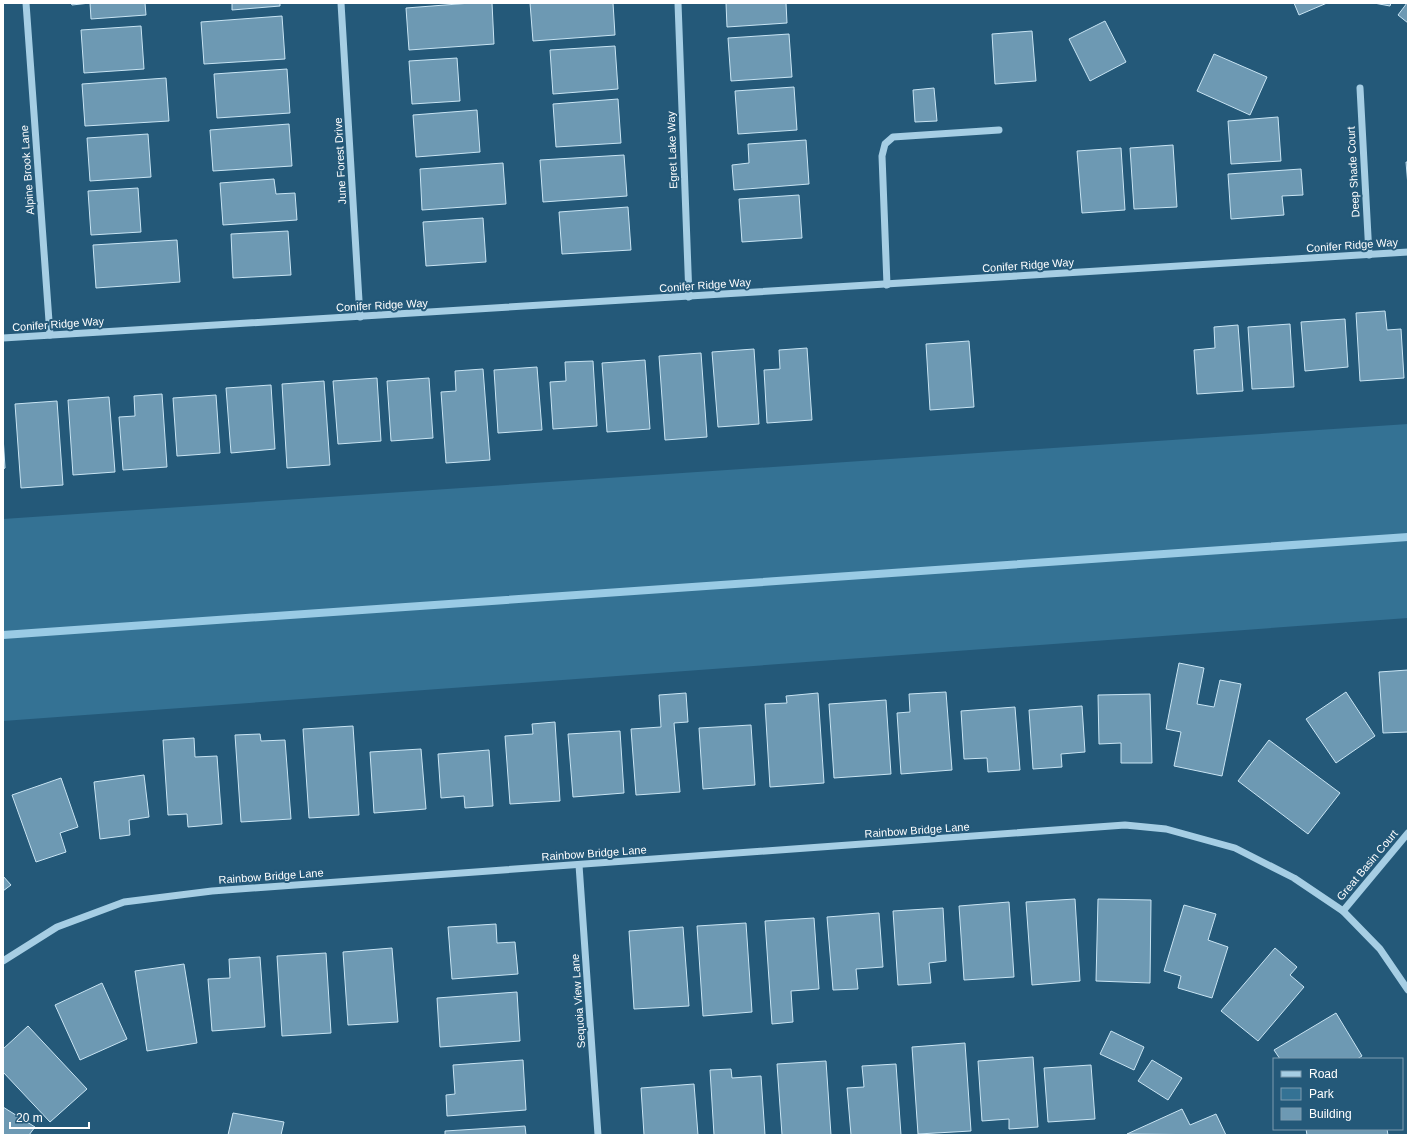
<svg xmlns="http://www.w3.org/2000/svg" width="1411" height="1138" font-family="Arial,sans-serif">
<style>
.green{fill:#347294}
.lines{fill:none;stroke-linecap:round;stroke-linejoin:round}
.stream{stroke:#9acbe5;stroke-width:8}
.building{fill:#6d99b3;stroke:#c8e4f3}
.minor{stroke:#a6cee4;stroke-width:7}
.labels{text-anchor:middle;stroke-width:4;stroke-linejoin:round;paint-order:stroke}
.street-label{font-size:11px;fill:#fff;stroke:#245979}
</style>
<rect width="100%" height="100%" fill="#245979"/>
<polygon class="green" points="1408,424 1408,618 3,721 3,519"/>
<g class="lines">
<polyline class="stream" points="3,635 1408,537"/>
</g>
<g class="building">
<polygon points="71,3 145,3 146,15 91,19 90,3 72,5"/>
<polygon points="232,3 280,3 280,6 232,10"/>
<polygon points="471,3 492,3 494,44 409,50 406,8"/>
<polygon points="530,3 613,3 615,35 533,41"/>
<polygon points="726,3 786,3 787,23 727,27"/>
<polygon points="1294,3 1327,3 1299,15"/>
<polygon points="1374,3 1391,3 1390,6"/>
<polygon points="1407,3 1408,3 1408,23 1398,15"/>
<polygon points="282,16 285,59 204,64 201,22"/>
<polygon points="1105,21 1126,62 1090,81 1069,39"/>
<polygon points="141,26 144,69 84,73 81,30"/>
<polygon points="1032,31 1036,81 995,84 992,34"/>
<polygon points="789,34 792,77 731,81 728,38"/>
<polygon points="615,46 618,89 553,94 550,50"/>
<polygon points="1214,54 1267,77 1250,115 1197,91"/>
<polygon points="457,58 460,101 412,104 409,61"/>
<polygon points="287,69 290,113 217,118 214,74"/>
<polygon points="166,78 169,121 85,126 82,84"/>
<polygon points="794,87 797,130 738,134 735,91"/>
<polygon points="934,88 937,121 915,122 913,90"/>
<polygon points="618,99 621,143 556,147 553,104"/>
<polygon points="477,110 480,152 416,157 413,115"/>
<polygon points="1278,117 1281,161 1231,164 1228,121"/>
<polygon points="289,124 292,166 213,171 210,130"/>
<polygon points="148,134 151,177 90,181 87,138"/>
<polygon points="806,140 809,184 734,190 732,165 749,163 748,144"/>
<polygon points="1173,145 1177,207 1134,209 1130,148"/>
<polygon points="1121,148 1125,210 1082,213 1077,151"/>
<polygon points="624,155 627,196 543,202 540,160"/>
<polygon points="1406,162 1408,162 1408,186"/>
<polygon points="503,163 506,204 422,210 420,169"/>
<polygon points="1301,169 1303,195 1282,196 1284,215 1231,219 1228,174"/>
<polygon points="274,179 276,194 295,193 297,220 223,225 220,183"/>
<polygon points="138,188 141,232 91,235 88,191"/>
<polygon points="799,195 802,238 742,242 739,199"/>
<polygon points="628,207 631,250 562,254 559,212"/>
<polygon points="483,218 486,262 426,266 423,222"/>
<polygon points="288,231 291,275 233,278 231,234"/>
<polygon points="177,240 180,282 96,288 93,245"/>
<polygon points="1385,311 1387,330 1401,329 1404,378 1360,381 1356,313"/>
<polygon points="1345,319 1348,367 1305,371 1301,322"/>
<polygon points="1290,324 1294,387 1252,389 1248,327"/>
<polygon points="1238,325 1243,391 1197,394 1194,350 1215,348 1214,327"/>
<polygon points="969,341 974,407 930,410 926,344"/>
<polygon points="807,348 812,420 767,423 764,370 780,369 779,350"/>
<polygon points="754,349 759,424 718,427 712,352"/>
<polygon points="701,353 707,437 665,440 659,356"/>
<polygon points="645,360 650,429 607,432 602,363"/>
<polygon points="593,361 597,426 553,429 550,382 566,381 565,362"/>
<polygon points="537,367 542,430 498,433 494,370"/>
<polygon points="483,369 490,460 446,463 441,392 456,391 455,371"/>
<polygon points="377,378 381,441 338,444 333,381"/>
<polygon points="429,378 433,438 391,441 387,381"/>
<polygon points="324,381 330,465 287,468 282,384"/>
<polygon points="271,385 275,449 231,453 226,388"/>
<polygon points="162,394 167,467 123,470 119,417 135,416 134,396"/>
<polygon points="216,395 220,453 177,456 173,398"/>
<polygon points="109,397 115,472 73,475 68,400"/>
<polygon points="57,401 63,485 21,488 15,404"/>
<polygon points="3,436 5,468 3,469"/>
<polygon points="1179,663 1204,668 1197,704 1214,707 1220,680 1241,684 1222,776 1174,766 1181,732 1166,729"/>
<polygon points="1408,670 1408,732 1383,733 1379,672"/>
<polygon points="946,692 952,770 901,774 897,713 910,712 909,694"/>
<polygon points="1346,692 1375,736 1336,763 1306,719"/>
<polygon points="686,693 688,722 674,723 680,792 636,795 631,729 661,727 659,695"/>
<polygon points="818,693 824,783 770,787 765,704 787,703 786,696"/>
<polygon points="1150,694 1152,763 1121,763 1121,743 1099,744 1098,695"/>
<polygon points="886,700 891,774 834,778 829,704"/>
<polygon points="1082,706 1085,752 1061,754 1062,767 1033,769 1029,710"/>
<polygon points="1015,707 1020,770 988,772 987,758 964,759 961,711"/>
<polygon points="555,722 560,801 510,804 505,736 533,734 532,724"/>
<polygon points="751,725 755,785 703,789 699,728"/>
<polygon points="353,726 359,815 309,818 303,729"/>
<polygon points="620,731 624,793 573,797 568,734"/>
<polygon points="260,734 261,741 285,740 291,819 241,822 235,735"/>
<polygon points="194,738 195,757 217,756 222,824 188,827 187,814 168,815 163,740"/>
<polygon points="1269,740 1340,793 1308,834 1238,781"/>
<polygon points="421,749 426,809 374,813 370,752"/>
<polygon points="489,750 493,806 465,808 464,796 441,798 438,754"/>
<polygon points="144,775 149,817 129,820 130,835 100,839 94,782"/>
<polygon points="61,778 78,827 60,833 66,852 36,862 12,795"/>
<polygon points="3,876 11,885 3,891"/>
<polygon points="1075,899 1080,981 1032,985 1026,902"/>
<polygon points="1098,899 1151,900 1150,983 1096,981"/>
<polygon points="1009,902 1014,977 964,980 959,906"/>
<polygon points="1184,905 1216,914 1208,940 1228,947 1212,998 1178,988 1181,976 1164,971"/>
<polygon points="943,908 946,961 929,963 931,983 898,985 893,911"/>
<polygon points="879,913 883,967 856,969 858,989 833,990 827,917"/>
<polygon points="814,918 819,989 791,991 793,1022 772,1024 765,921"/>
<polygon points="746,923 752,1012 703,1016 697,926"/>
<polygon points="496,924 497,943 515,942 518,974 452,979 448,927"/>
<polygon points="683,927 689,1006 634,1009 629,931"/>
<polygon points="392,948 398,1022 348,1025 343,952"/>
<polygon points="1275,948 1297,967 1290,975 1304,987 1258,1041 1221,1011"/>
<polygon points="326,953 331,1033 282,1036 277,956"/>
<polygon points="260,957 265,1027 212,1031 208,979 230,978 229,959"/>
<polygon points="184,964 197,1043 147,1051 135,971"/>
<polygon points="102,983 127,1039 80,1060 55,1005"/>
<polygon points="517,992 520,1041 440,1047 437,998"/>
<polygon points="1336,1013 1362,1056 1357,1059 1280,1059 1274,1050"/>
<polygon points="28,1026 87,1089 50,1122 3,1072 3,1049"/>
<polygon points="1111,1031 1144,1047 1134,1070 1100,1054"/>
<polygon points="965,1043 971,1131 918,1134 912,1047"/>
<polygon points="1033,1057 1038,1127 1009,1129 1009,1119 982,1121 978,1061"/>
<polygon points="523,1060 526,1110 447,1116 446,1095 455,1094 453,1065"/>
<polygon points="1152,1060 1182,1078 1168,1100 1138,1081"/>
<polygon points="826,1061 831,1135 782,1135 777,1064"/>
<polygon points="896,1064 901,1135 851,1135 847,1088 864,1087 862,1066"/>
<polygon points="1091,1065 1095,1119 1048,1122 1044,1068"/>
<polygon points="731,1069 732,1078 761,1076 765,1135 714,1135 710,1070"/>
<polygon points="694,1084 698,1135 644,1135 641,1088"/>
<polygon points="3,1107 35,1127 29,1135 3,1135"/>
<polygon points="1182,1109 1190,1125 1216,1114 1226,1135 1127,1134"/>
<polygon points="233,1113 284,1122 281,1135 228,1135"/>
<polygon points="525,1126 526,1135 445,1135 445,1131"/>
<polygon points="1306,1129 1387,1129 1388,1135 1307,1135"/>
</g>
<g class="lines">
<g class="minor">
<polyline points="26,3 50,335"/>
<polyline points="341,3 360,317"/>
<polyline points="678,3 689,297"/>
<polyline points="1360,88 1369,255"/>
<polyline points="887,285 882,156 885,144 893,137 999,130"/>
<polyline points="3,338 1408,252"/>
<polyline points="579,865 598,1135"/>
<polyline points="1343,911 1408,833"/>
<polyline points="3,961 57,927 124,902 212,891 1125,825 1166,829 1235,848 1294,878 1343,911 1380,949 1408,990"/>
</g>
</g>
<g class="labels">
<g class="street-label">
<text transform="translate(672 150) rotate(-92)" y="4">Egret Lake Way</text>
<text transform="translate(340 161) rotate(-93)" y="4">June Forest Drive</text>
<text transform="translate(27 170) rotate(-94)" y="4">Alpine Brook Lane</text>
<text transform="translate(1353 172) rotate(-93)" y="4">Deep Shade Court</text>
<text transform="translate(1352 245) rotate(-4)" y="4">Conifer Ridge Way</text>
<text transform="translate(1028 265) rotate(-4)" y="4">Conifer Ridge Way</text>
<text transform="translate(705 285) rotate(-4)" y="4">Conifer Ridge Way</text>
<text transform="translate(382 305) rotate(-3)" y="4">Conifer Ridge Way</text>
<text transform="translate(58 324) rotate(-4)" y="4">Conifer Ridge Way</text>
<text transform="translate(917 830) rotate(-4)" y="4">Rainbow Bridge Lane</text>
<text transform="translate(594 853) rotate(-4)" y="4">Rainbow Bridge Lane</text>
<text transform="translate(1367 865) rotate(-50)" y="4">Great Basin Court</text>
<text transform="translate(271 876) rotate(-4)" y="4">Rainbow Bridge Lane</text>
<text transform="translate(578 1001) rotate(-94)" y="4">Sequoia View Lane</text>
</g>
</g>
<rect width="1411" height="1138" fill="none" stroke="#ffffff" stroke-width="8"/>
<rect x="1273" y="1058" width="130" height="72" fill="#245979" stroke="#7c9baf"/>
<rect x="1281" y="1071" width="20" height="6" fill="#a6cee4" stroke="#7c9baf"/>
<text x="1309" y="1078" font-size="12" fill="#ffffff">Road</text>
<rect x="1281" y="1088" width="20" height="12" fill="#347294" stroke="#7c9baf"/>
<text x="1309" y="1098" font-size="12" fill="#ffffff">Park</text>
<rect x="1281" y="1108" width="20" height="12" fill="#6d99b3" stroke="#7c9baf"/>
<text x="1309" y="1118" font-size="12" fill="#ffffff">Building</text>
<path d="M10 1122v6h79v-6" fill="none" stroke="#ffffff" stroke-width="2"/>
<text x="16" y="1122" font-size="12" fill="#ffffff" stroke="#245979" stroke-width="3" paint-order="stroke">20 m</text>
</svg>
